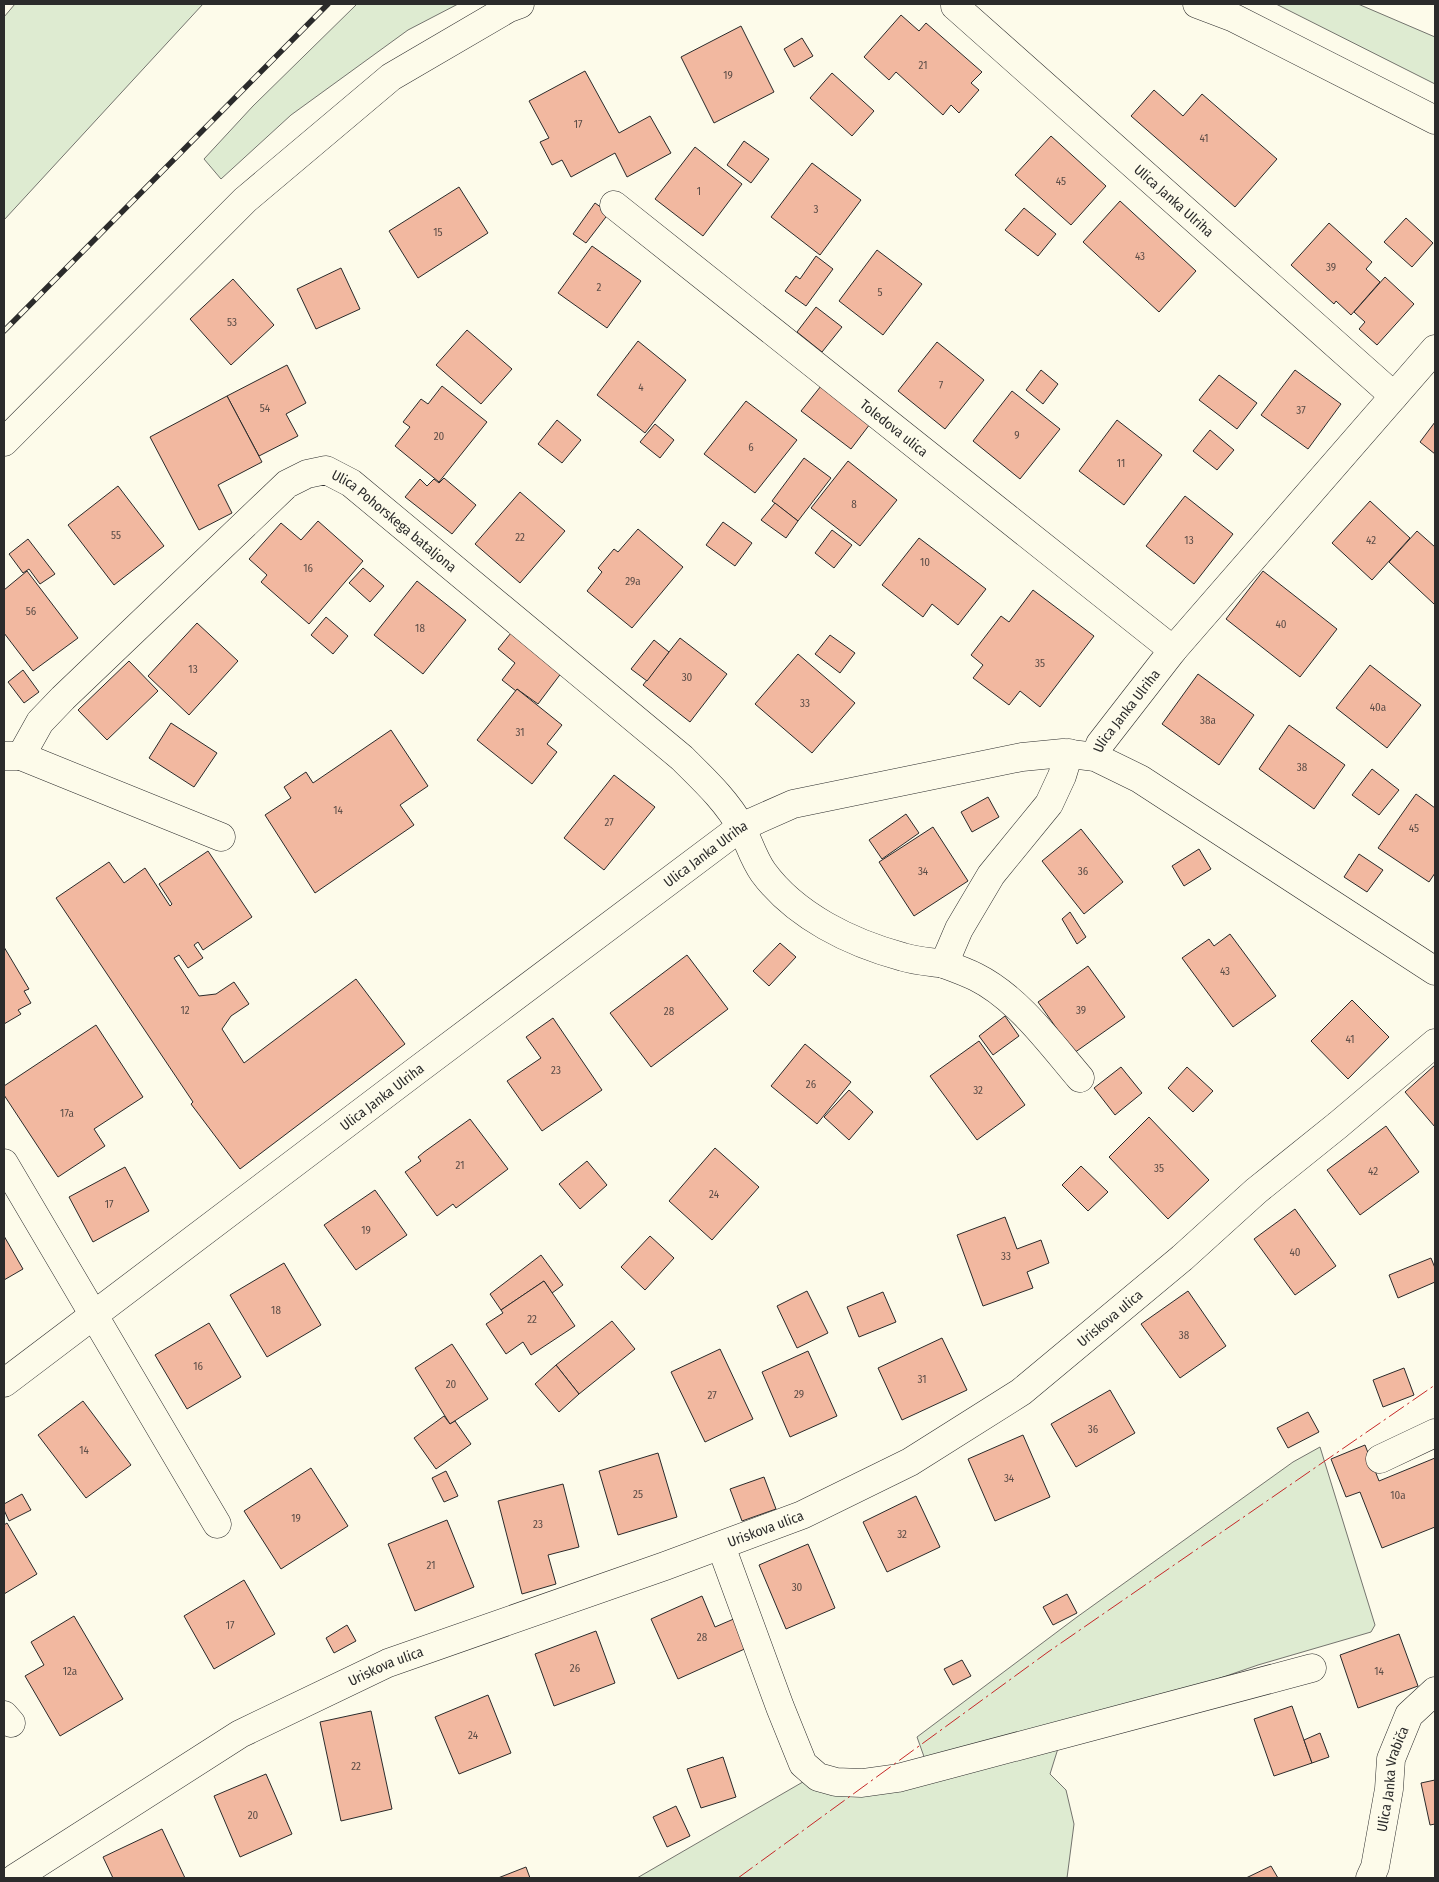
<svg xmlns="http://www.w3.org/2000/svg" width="1439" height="1882" font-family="'Fira Sans Condensed',sans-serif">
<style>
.green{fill:#deebd1;stroke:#74746e}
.building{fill:#f2b8a0;stroke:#2b2b2b}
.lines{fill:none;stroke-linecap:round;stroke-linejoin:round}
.minor-casing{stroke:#2b2b2b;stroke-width:29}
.major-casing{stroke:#2b2b2b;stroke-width:29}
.minor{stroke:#fdfbea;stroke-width:28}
.major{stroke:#fdfbea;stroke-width:28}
.rail-casing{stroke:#2b2b2b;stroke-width:5.5}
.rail{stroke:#fdfbea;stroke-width:4;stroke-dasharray:11;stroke-linecap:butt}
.power{stroke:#c62828;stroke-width:1;stroke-dasharray:18 4 2.5 4;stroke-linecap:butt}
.labels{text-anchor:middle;stroke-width:4;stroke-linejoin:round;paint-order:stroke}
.number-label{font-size:11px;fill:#5d4e48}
.street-label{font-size:14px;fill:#2b2b2b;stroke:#fdfbea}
</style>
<rect width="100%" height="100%" fill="#fdfbea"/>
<g class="green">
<polygon points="15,4 203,4 4,220 4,17"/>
<polygon points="357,4 458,4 408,30 291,115 221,179 204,159 253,106"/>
<polygon points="1276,4 1358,4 1435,37 1435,84"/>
<polygon points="1320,1447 1375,1625 1371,1632 1258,1665 1177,1693 927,1765 917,1737 1077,1617 1293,1462"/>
<polygon points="1060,1742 1050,1774 1066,1790 1074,1824 1067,1878 637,1878 808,1779"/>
</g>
<g class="building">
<polygon points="901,15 919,31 926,23 982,72 971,83 979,90 959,113 951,105 943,115 896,72 889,80 864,57"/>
<polygon points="741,26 774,92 714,123 681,57"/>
<polygon points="802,38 813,56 794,67 784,49"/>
<polygon points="585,71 619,133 650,116 671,153 627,177 615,153 571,177 562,160 552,165 540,142 549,138 529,101"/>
<polygon points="832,73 874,111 852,136 810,98"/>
<polygon points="1154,90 1183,116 1202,94 1277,159 1235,207 1131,116"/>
<polygon points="1051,136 1106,186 1071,225 1015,175"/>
<polygon points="744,141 769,159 751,183 727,165"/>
<polygon points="695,147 742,184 703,236 655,199"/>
<polygon points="812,163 861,200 820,255 771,217"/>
<polygon points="459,187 488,233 418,278 389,231"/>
<polygon points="1120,201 1196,271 1159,312 1083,242"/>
<polygon points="595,203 609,213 586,243 573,234"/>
<polygon points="1024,208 1056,234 1038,256 1005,230"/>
<polygon points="1406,218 1433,243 1412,267 1384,242"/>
<polygon points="1329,223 1372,262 1366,269 1380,282 1351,315 1336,301 1334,304 1291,265"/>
<polygon points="592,246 641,281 607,328 558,293"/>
<polygon points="877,250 922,284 883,335 839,301"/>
<polygon points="816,256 833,269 806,306 785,291 796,276 800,279"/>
<polygon points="341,268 360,309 316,329 297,289"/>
<polygon points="1385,277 1414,304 1377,345 1359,329 1365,322 1354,312"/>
<polygon points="233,279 274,325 231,365 190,319"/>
<polygon points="816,307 842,327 822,352 797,332"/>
<polygon points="467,330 512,369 481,404 436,365"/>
<polygon points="638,341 686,380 645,433 597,395"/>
<polygon points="937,342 984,380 945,429 898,391"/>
<polygon points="287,365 306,403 286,414 298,436 259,456 227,396"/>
<polygon points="1041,370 1058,384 1043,404 1026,390"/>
<polygon points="1295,370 1341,404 1308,449 1261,415"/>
<polygon points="1219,375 1257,403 1237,429 1199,400"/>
<polygon points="442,386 487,422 439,482 395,446 410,427 403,422 421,399 428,404"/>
<polygon points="821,386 870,424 851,449 801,411"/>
<polygon points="1012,391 1060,429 1020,479 973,441"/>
<polygon points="227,396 262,462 218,485 232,513 199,530 150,437"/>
<polygon points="746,401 797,440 755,493 704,454"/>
<polygon points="557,420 581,440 562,463 538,444"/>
<polygon points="1117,420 1162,455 1124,505 1079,471"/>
<polygon points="1435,422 1435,454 1420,442"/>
<polygon points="655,424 674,440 660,458 640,442"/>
<polygon points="1210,430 1234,450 1217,470 1193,451"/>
<polygon points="804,458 831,478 798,521 772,501"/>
<polygon points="848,461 897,500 860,546 811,508"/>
<polygon points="444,478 476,505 452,534 405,497 420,479 427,486 434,479 439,483"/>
<polygon points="118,486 164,546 114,585 68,525"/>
<polygon points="520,492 565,531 520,583 475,544"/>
<polygon points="1185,496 1233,534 1194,584 1146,546"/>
<polygon points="1370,501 1410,538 1372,580 1332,543"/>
<polygon points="775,503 798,521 786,538 761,520"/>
<polygon points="318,521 363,561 309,624 261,582 267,575 249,559 281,523 301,540"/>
<polygon points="723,522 752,543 735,566 706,545"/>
<polygon points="638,529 683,567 632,628 587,591 602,572 598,568 614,549 618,552"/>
<polygon points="832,530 852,545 834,568 815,553"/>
<polygon points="1417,531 1435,547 1435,602 1434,604 1389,562"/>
<polygon points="919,538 986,589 958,625 932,604 923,617 882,585"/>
<polygon points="28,539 55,574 40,584 29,569 23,573 9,554"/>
<polygon points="363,568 384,586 370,602 349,583"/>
<polygon points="27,571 78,638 33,671 4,633 4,590"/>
<polygon points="1263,571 1337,629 1300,677 1226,619"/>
<polygon points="417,581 466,620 423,674 374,635"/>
<polygon points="1033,590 1094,636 1040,707 1020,691 1009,705 973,678 983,665 971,655 1001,616 1009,622"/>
<polygon points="326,617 348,636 333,654 311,635"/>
<polygon points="197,623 238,661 189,715 148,676"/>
<polygon points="511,633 562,672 538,704 517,689 516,691 502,680 515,663 498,649"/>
<polygon points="830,635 855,653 840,673 815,654"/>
<polygon points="680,638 727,674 690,722 643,685"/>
<polygon points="654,640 669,652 647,681 631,669"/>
<polygon points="798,654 855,703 812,753 755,704"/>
<polygon points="129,661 158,691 107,740 78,710"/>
<polygon points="1370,665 1421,705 1387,748 1336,708"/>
<polygon points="23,670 39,692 24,703 8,682"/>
<polygon points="1198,674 1254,715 1219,765 1162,724"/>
<polygon points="517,689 562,725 547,744 557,752 532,784 477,740"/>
<polygon points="171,723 217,753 194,787 149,758"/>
<polygon points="1289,725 1345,765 1314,809 1259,769"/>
<polygon points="391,730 428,786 400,805 414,825 315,893 265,815 291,798 284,787 306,772 313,783"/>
<polygon points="1372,769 1399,790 1379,815 1352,795"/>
<polygon points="614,775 655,807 604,870 564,838"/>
<polygon points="1416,794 1435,808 1435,873 1429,882 1378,848"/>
<polygon points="988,797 999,817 972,832 961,812"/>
<polygon points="906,814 919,833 882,859 869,840"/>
<polygon points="933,827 968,881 914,916 879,862"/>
<polygon points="1081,829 1123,882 1084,914 1042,861"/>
<polygon points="1199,849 1211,869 1184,886 1172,866"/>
<polygon points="208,851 252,917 203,950 198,942 194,945 203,958 188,968 179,955 174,958 199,996 216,994 234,982 249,1004 231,1016 222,1029 244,1063 356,979 405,1044 240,1169 191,1104 193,1102 56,898 109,862 124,883 145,868 170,906 172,904 159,884"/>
<polygon points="1359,854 1383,870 1367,892 1344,877"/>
<polygon points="1070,912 1086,937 1077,944 1062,919"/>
<polygon points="1230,934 1276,996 1233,1027 1182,958 1209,939 1214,946"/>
<polygon points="780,943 796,957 769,986 753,971"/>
<polygon points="4,947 29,989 24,991 31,1003 18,1010 21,1014 4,1024"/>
<polygon points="687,955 728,1009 651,1067 610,1013"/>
<polygon points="1088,966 1125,1017 1074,1053 1038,1002"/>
<polygon points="1352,1000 1389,1037 1348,1079 1311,1041"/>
<polygon points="1005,1016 1019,1036 993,1055 979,1036"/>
<polygon points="553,1018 602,1090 542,1131 507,1081 541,1058 526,1037"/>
<polygon points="96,1025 143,1097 94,1129 105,1146 58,1177 4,1095 4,1086"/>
<polygon points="979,1041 1025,1105 977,1140 930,1076"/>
<polygon points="805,1044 851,1082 817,1124 771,1086"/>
<polygon points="1435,1065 1435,1127 1405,1092"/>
<polygon points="1121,1067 1142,1093 1115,1115 1094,1088"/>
<polygon points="1187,1067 1213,1091 1193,1112 1168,1088"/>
<polygon points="849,1090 873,1112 849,1140 824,1117"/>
<polygon points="1149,1117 1209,1180 1168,1219 1109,1157"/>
<polygon points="470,1119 508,1169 456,1208 453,1204 437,1216 405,1172 421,1161 418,1157 424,1152"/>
<polygon points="1386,1126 1419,1172 1360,1215 1327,1170"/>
<polygon points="715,1148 759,1187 712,1240 669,1201"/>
<polygon points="587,1161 607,1185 580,1209 559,1184"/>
<polygon points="1081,1166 1108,1192 1088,1211 1062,1185"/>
<polygon points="125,1167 149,1211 93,1242 69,1197"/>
<polygon points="375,1190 407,1235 356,1270 324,1225"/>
<polygon points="1295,1209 1336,1266 1295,1295 1254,1239"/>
<polygon points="1005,1217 1017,1249 1041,1240 1049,1263 1027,1272 1033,1288 983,1306 957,1235"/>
<polygon points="4,1236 23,1269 4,1280"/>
<polygon points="650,1236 674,1258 645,1290 621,1267"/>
<polygon points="541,1255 563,1285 552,1293 544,1281 501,1310 490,1294"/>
<polygon points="1431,1258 1435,1268 1435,1282 1398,1298 1389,1275"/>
<polygon points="284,1263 321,1325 267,1357 230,1295"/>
<polygon points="544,1281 575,1326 531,1355 523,1342 506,1354 486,1324 503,1313 501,1310"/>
<polygon points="807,1291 828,1333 797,1348 777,1306"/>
<polygon points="1188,1291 1226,1346 1180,1378 1141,1324"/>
<polygon points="883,1292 896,1322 859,1337 847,1307"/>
<polygon points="612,1321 635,1349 579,1394 556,1365"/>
<polygon points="209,1323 241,1377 187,1409 155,1355"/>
<polygon points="942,1338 967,1390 902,1420 878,1368"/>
<polygon points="452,1344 488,1399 450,1424 415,1368"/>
<polygon points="720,1349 753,1419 705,1442 671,1372"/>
<polygon points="808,1351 837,1416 790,1437 762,1372"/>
<polygon points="556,1365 579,1394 559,1412 535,1384"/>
<polygon points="1404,1368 1414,1395 1383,1407 1373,1380"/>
<polygon points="1110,1390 1135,1433 1076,1467 1051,1424"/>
<polygon points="83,1401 131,1465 86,1498 38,1435"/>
<polygon points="1308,1412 1319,1432 1288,1448 1277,1428"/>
<polygon points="444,1416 450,1424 455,1421 471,1444 436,1469 414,1438"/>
<polygon points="1023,1435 1050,1497 995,1521 968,1459"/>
<polygon points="1365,1445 1379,1481 1435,1458 1435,1527 1382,1548 1360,1492 1346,1497 1331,1459"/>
<polygon points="658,1453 677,1517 618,1535 599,1471"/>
<polygon points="311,1468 348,1526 281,1569 244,1511"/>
<polygon points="446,1471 458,1496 444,1502 432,1478"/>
<polygon points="764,1477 776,1509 742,1521 730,1489"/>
<polygon points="563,1484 579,1547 548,1555 556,1584 522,1594 498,1501"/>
<polygon points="22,1494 31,1510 9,1521 4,1510 4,1504"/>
<polygon points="916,1496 940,1547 887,1572 863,1522"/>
<polygon points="447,1520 474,1587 415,1611 388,1544"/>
<polygon points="7,1523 37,1574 4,1594 4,1525"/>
<polygon points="808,1544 835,1608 786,1629 759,1565"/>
<polygon points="244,1580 275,1634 214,1669 184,1616"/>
<polygon points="1067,1594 1077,1613 1053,1625 1043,1607"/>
<polygon points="702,1596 715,1627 736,1618 749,1647 678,1679 651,1619"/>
<polygon points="74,1616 123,1699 60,1736 25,1676 44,1665 31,1642"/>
<polygon points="347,1625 356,1641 334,1653 326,1638"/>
<polygon points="596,1631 615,1683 554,1706 535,1654"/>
<polygon points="1399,1634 1418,1686 1358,1708 1340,1655"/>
<polygon points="962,1660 971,1676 953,1685 944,1669"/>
<polygon points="488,1695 511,1753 459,1774 435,1717"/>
<polygon points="1292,1706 1312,1763 1274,1776 1254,1719"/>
<polygon points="371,1711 392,1809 341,1821 320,1722"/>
<polygon points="1320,1733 1329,1757 1312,1763 1304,1740"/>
<polygon points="723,1757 736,1797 701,1808 687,1769"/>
<polygon points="266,1774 292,1834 240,1857 214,1796"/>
<polygon points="1435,1780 1435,1824 1430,1825 1421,1783"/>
<polygon points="676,1806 690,1836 667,1847 653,1817"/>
<polygon points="162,1829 185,1878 113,1878 103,1857"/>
<polygon points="1271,1866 1278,1878 1246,1878"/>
<polygon points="526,1867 530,1878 498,1878"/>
</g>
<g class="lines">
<g class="minor-casing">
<g id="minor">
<path id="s1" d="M955,4V6L1394,396"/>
<path id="s2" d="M614,205L1173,650"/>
<path id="s3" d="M4,756H21L40,722L63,698L287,484L307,474L326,470L351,483L682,758C704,780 726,800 741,827C749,842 753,858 763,872C795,916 851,943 903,957C916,961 931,962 944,964L959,929L991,875L1049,804L1062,776L1069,753"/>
<polyline points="21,756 221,837"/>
<path id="s4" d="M1095,757L1100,744L1173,650L1435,349"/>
<path d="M944,964C955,968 966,972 976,977C1018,998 1050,1043 1080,1078"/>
<polyline points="4,1163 217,1524"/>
<path id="s5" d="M4,1383L416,1071L741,827L793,804L1022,757L1063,753L1095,757L1140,779L1435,971"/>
<polyline points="1380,1459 1435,1433"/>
<polyline points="721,1546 780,1707 803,1764 818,1777 836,1782 862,1783 898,1778 1312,1668"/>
<polyline points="4,1715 11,1723"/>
<path id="s6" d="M15,1878L240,1734L388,1663L665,1566L802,1515L910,1462L1021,1392L1182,1258L1256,1191L1338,1125L1435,1043"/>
<path id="s7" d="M1370,1878L1375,1867L1389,1789L1391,1759L1409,1715L1435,1691"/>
</g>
</g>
<g class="major-casing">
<g id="major">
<polyline points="1197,4 1234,18 1435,120"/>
<polyline points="4,442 245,200 391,77 509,8 520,4"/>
</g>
</g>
<use href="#minor" class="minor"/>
<use href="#major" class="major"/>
<g class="rail-casing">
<polyline id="rail" points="4,331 328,4"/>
</g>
<use href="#rail" class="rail"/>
<polyline class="power" points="738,1878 1048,1652 1435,1385"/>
</g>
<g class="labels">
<g class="number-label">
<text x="923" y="69">21</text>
<text x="728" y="79">19</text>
<text x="578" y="128">17</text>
<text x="1204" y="142">41</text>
<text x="1061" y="185">45</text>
<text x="699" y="195">1</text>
<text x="816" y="213">3</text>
<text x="438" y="236">15</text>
<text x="1140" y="260">43</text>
<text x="1331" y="271">39</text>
<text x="599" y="291">2</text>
<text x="880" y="296">5</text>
<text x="232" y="326">53</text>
<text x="941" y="389">7</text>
<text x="641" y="391">4</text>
<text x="265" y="412">54</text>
<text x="1301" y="414">37</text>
<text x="1017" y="439">9</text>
<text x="439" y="440">20</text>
<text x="751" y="451">6</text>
<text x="1121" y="467">11</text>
<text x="854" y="508">8</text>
<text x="116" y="539">55</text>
<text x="520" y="541">22</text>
<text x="1189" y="544">13</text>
<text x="1371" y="544">42</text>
<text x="925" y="566">10</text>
<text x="308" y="572">16</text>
<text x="633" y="585">29a</text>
<text x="31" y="615">56</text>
<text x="1281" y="628">40</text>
<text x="420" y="632">18</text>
<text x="1040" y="667">35</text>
<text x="193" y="673">13</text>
<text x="687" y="681">30</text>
<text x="805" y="707">33</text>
<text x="1378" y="711">40a</text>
<text x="1208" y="724">38a</text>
<text x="520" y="736">31</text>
<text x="1302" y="771">38</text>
<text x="338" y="814">14</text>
<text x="609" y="826">27</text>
<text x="1414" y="832">45</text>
<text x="923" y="875">34</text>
<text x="1083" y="875">36</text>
<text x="1225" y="975">43</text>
<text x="185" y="1014">12</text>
<text x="1081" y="1014">39</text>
<text x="669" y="1015">28</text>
<text x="1350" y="1043">41</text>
<text x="556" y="1074">23</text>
<text x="811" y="1088">26</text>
<text x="978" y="1094">32</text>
<text x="67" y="1117">17a</text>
<text x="460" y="1169">21</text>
<text x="1159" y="1172">35</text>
<text x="1373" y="1175">42</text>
<text x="714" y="1198">24</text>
<text x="109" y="1208">17</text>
<text x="366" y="1234">19</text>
<text x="1295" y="1256">40</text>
<text x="1006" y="1260">33</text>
<text x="276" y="1314">18</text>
<text x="532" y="1323">22</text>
<text x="1184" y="1339">38</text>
<text x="198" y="1370">16</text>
<text x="922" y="1383">31</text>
<text x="451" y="1388">20</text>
<text x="799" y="1398">29</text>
<text x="712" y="1399">27</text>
<text x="1093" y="1433">36</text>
<text x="84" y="1454">14</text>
<text x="1009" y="1482">34</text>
<text x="638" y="1498">25</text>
<text x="1398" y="1499">10a</text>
<text x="296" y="1522">19</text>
<text x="538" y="1528">23</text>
<text x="902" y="1538">32</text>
<text x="431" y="1569">21</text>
<text x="797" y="1591">30</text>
<text x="230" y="1629">17</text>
<text x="702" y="1641">28</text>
<text x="575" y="1672">26</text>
<text x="70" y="1675">12a</text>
<text x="1379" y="1675">14</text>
<text x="473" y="1739">24</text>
<text x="356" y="1770">22</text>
<text x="253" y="1819">20</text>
</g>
<g class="street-label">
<text dy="5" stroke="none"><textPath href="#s1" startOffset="295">Ulica Janka Ulriha</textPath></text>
<text dy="5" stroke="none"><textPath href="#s2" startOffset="358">Toledova ulica</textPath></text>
<text dy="5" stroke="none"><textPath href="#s3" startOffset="526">Ulica Pohorskega bataljona</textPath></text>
<text dy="5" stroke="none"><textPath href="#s4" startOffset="56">Ulica Janka Ulriha</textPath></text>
<text dy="5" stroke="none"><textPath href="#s5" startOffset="879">Ulica Janka Ulriha</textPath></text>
<text dy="5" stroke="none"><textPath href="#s5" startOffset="474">Ulica Janka Ulriha</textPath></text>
<text dy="5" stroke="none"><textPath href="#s6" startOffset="1238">Uriskova ulica</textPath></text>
<text dy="5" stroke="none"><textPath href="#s6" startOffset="832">Uriskova ulica</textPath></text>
<text dy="5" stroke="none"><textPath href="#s6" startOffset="428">Uriskova ulica</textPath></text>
<text dy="5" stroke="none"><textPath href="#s7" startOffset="102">Ulica Janka Vrabiča</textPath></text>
</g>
</g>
<rect width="1439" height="1882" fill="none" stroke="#2b2b2b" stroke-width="10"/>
</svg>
